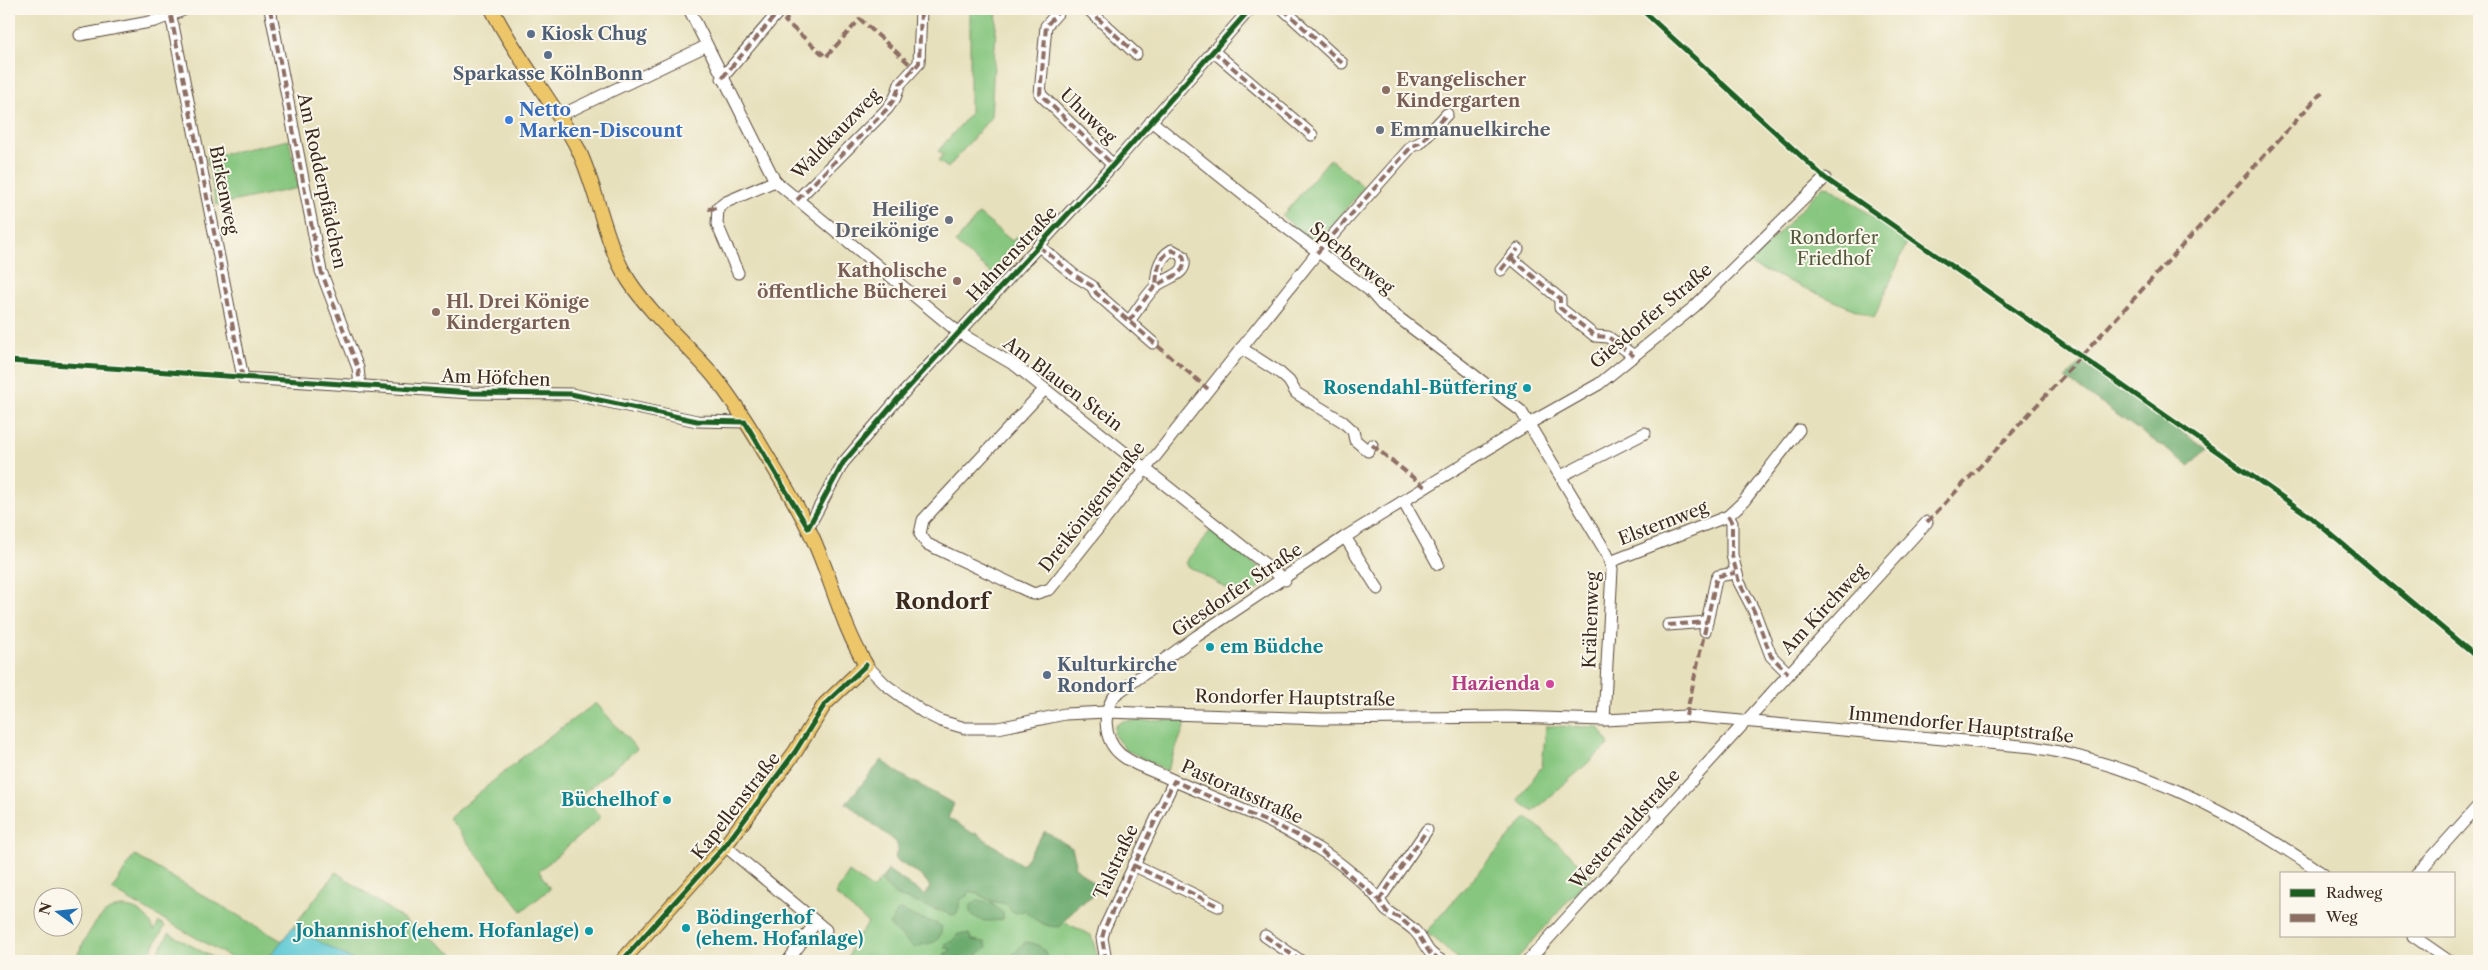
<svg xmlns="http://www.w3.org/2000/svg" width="2488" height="970" font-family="'Libre Caslon Text',serif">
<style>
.green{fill:#86c67f;stroke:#60784e}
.forest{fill:#6cab6e;stroke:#546a46}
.water{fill:#5cc9d4;stroke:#4c7a79}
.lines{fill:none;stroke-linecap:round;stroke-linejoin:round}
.minor-casing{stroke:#554536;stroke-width:13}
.major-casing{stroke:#554536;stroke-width:16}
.minor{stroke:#fff;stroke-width:11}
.major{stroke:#ecc669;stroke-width:14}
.quiet{stroke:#8d6e63;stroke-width:4;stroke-dasharray:8 4;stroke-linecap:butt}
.cycleway-casing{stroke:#fbf7ec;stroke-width:8}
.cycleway{stroke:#1b5e20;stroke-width:5}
.service-dot{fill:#5c6f8a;stroke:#fbf7ec;stroke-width:2}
.education-dot{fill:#8d6e63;stroke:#fbf7ec;stroke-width:2}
.shop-dot{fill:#3f7fe0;stroke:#fbf7ec;stroke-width:2}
.worship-dot{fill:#6b7280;stroke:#fbf7ec;stroke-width:2}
.culture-dot{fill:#0f9aa8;stroke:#fbf7ec;stroke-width:2}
.hotel-dot{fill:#d1479c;stroke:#fbf7ec;stroke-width:2}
.labels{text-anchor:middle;stroke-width:4;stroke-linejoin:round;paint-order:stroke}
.service-label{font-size:18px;font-weight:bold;fill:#4e5e75;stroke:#fbf7ec;text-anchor:start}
.education-label{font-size:18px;font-weight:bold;fill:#785e54;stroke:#fbf7ec;text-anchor:start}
.shop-label{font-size:18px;font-weight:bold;fill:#366cbe;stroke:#fbf7ec;text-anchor:start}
.street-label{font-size:18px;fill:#3b2a1e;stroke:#fbf7ec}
.worship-label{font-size:18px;font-weight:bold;fill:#5b616d;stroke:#fbf7ec;text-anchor:start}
.park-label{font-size:18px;fill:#52593b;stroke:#fbf7ec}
.culture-label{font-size:18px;font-weight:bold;fill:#0d838f;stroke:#fbf7ec;text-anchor:end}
.hotel-label{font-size:18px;font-weight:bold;fill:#b23c85;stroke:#fbf7ec;text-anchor:end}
.district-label{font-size:22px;font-weight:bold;fill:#3b2a1e;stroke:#fbf7ec}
</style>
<rect width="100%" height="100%" fill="#fbf7ec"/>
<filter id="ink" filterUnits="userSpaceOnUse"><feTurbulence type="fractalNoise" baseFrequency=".02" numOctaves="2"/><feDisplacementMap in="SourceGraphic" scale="10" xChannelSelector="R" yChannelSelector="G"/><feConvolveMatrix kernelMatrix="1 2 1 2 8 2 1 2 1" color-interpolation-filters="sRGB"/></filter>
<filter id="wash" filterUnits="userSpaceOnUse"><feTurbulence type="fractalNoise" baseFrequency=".0096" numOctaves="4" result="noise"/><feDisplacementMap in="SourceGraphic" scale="20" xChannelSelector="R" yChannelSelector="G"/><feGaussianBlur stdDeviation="1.12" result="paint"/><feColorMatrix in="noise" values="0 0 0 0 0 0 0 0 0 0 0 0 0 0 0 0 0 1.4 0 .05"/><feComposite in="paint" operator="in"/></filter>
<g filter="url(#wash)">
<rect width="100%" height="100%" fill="#e7e0bc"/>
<g class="green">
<polygon points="970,9 997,9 991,117 948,168 938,161 943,154 938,151 970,114"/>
<polygon points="289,140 298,188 216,205 207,157"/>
<polygon points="1330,159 1364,187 1316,245 1282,216"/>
<polygon points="1823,186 1830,187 1908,241 1874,318 1749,264"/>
<polygon points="979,214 1012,241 1017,236 1026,241 995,276 955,243"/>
<polygon points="1211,530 1270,576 1269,582 1243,598 1186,565 1188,559"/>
<polygon points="596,703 637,749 582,794 601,817 539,871 550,889 522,911 448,818 536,746"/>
<polygon points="1187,720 1167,771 1125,749 1114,735 1115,726 1123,721"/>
<polygon points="1546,726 1599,727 1609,744 1533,812 1518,800 1542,766"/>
<polygon points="1527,817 1592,874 1515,961 1460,961 1426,932"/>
<polygon points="134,855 282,941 336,872 463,961 237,961 112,890"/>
<polygon points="849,872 873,889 886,873 937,911 964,873 1091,935 1098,958 1101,961 848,960 852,944 868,923 835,894"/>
<path d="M119,907C136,906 149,915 154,931L159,922L165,926L145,961H74C85,942 95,911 119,907Z"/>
<polygon points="169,933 219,961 153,961"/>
</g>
<g class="forest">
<polygon points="2081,362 2206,449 2190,466 2066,379"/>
<path d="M882,760L900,774L954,804L948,818L974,834L976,833L1022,865L1045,831L1072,848L1076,862L1074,866L1101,890L1077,906L1059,927C1045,927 1033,920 1025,910L1017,913L1011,911L1007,904L991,901L974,892L969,891L967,896L961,899L957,914L953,915L895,895L882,882L888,870L925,895L930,887C923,872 907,870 895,858L898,847L896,842L846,803Z"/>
<path d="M978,900L991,903L1003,913V919C990,922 979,923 970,912V906Z"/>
<path d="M903,910C915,920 930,918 942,927C939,948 929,940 915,948L889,925L898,911Z"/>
<polygon points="958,934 969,934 972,940 985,942 987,947 977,955 978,961 958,958 954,960 945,956 945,953 949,952 951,949 945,948 946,943 953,941"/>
<path d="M1025,942C1037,943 1047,948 1047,961H1015L1013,955Z"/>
</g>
<polygon class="water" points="293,927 355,961 266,961"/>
</g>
<g filter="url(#ink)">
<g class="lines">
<g class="minor-casing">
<g id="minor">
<polyline points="168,9 173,25 243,378 471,393 571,394 697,421 745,422"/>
<polyline points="270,9 321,271 358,368 360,386"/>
<polyline points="689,9 775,181 958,332 1016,366 1285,580"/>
<polyline points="1061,9 1046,26 1040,94 1113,165"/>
<polyline points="1088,9 1136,54"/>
<polyline points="1283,9 1342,63"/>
<polyline points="80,35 155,21 186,9"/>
<polyline points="1213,51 1312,135"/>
<polyline points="722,78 781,9"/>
<polyline points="559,116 706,46"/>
<polyline points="1151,121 1260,208 1369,290 1382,305 1521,411 1607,554 1612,569 1604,720"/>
<polyline points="797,200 887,109 895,98 900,84 919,63 921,9"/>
<polyline points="1039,246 1074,275 1092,286 1096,293 1153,343"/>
<polyline points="1511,258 1560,299 1560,308 1595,336 1608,337 1634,356"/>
<polyline points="1501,270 1518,249"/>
<polyline points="738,273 717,224 718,208 726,202 775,181"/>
<path d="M1129,321C1138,310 1145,297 1155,287C1165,277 1190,276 1183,256L1172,250C1158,258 1157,271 1156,286"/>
<polyline points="1241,348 1280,373 1289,381 1296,393 1342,421 1353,431 1355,440 1368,451 1372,445"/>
<polyline points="1044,390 923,520 920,534 927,544 1034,594 1050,589 1317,253 1412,146 1420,143 1447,114"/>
<polyline points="1561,476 1645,433"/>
<polyline points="1403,501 1438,564"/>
<polyline points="1728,516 1732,523 1732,555 1739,582 1754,611 1771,656 1788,673"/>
<polyline points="808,528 843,463 896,401 1113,165 1250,9"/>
<polyline points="1345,537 1378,589"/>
<polyline points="1610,562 1728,516 1744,501 1799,430"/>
<polyline points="1668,625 1707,622"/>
<polyline points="1705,631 1716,580 1718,576 1735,573"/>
<path d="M866,665L886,685L923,712L941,721L965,728H998L1065,714L1106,712L1322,719L1506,717L1604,720L1686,716L2033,747C2140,765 2235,812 2323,874"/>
<polyline points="1651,806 1659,818"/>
<polyline points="725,846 826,930"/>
<polyline points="1133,865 1218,906"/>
<polyline points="2417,874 2479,805"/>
<polyline points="1379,900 1427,830"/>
<polyline points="1265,936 1301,961"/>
<polyline points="2413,936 2449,961"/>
<polyline points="788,961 816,922"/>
<polyline points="1106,961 1102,938 1105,927 1174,781"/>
<path d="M1442,961C1423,951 1427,943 1415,931C1405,921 1397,919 1387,911C1383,908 1382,903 1378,899C1363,881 1337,860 1317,848C1271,818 1216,800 1166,777C1151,770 1131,764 1119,753C1103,738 1102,710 1116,694L1197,636L1345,537L1530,423L1599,384L1694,307L1825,178"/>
<polyline points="1528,961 1927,522"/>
</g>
</g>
<g class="major-casing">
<path id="major" d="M492,9C516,58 553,100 578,149C598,190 604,243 629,281C652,316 686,343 713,375C734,401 753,432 770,461C783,483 797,505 808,528C830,572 840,622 866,665L825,704L795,752L725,846L622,961"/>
</g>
<use href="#minor" class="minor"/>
<use href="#major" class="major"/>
<g class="quiet">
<polyline points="270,9 317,254 321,271 358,368 360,386 357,386"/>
<polyline points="796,9 785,21 826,57 860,19 914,68"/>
<polyline points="1061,9 1046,26 1040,94 1113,165"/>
<polyline points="1088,9 1136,54"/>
<polyline points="1283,9 1342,63"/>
<polyline points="171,16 243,378"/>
<polyline points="1213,51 1312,135"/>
<polyline points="722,78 781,9"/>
<polyline points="797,200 887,109 895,98 900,84 919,63 921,9"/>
<polyline points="708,209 718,208"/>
<polyline points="1039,246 1074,275 1092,286 1096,293 1208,389"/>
<polyline points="1317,253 1412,146 1420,143 1447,114"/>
<polyline points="1511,258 1560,299 1560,308 1595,336 1608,337 1634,356"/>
<polyline points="1501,270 1518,249"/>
<path d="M1129,321C1138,310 1145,297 1155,287C1165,277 1190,276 1183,256L1172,250C1158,258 1157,271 1156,286"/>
<polyline points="1372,445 1425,487"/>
<polyline points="1728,516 1732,523 1732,555 1739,582 1754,611 1771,656 1788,673"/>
<polyline points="1927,522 2007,438 2324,90"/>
<polyline points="1668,625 1707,622"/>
<polyline points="1686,716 1716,580 1718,576 1735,573"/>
<polyline points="1133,865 1218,906"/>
<polyline points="1379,900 1427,830"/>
<polyline points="1265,936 1301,961"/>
<polyline points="1106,961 1102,938 1105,927 1174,781 1295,834 1319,849 1379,900 1387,912 1400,918 1417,933 1431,955 1442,961"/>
</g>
<g class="cycleway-casing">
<g id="cycleway">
<polyline points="1641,9 1825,178 2308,515 2479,659"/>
<polyline points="9,361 471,393 571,394 697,421 745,422 808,528 843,463 896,401 1113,165 1250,9"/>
<polyline points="622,961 725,846 795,752 825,704 866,665"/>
</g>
</g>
<use href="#cycleway" class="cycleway"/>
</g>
</g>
<g class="service-dot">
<circle cx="531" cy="34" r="5"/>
<circle cx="548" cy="55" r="5"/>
<circle cx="1047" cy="675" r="5"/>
</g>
<g class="education-dot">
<circle cx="1386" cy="90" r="5"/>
<circle cx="957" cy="281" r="5"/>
<circle cx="436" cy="312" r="5"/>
</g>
<circle class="shop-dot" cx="509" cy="120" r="5"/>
<g class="worship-dot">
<circle cx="1380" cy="130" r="5"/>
<circle cx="949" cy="220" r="5"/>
</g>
<g class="culture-dot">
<circle cx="1527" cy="388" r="5"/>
<circle cx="1210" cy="647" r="5"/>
<circle cx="667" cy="800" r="5"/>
<circle cx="686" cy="928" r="5"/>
<circle cx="589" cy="931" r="5"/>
</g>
<circle class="hotel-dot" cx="1550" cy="684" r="5"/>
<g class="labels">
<g class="service-label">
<text x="541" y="40">Kiosk Chug</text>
<text x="548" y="80" text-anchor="middle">Sparkasse KölnBonn</text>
<text x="1057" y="671">Kulturkirche<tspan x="1057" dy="21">Rondorf</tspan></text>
</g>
<g class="education-label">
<text x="1396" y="86">Evangelischer<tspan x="1396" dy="21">Kindergarten</tspan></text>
<text x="947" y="277" text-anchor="end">Katholische<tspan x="947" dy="21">öffentliche Bücherei</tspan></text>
<text x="446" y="308">Hl. Drei Könige<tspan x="446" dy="21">Kindergarten</tspan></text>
</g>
<g class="shop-label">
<text x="519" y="116">Netto<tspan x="519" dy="21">Marken-Discount</tspan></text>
</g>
<g class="street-label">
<text transform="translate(1088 116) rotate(44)" y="6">Uhuweg</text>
<text transform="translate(836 134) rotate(-46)" y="6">Waldkauzweg</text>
<text transform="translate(322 181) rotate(78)" y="6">Am Rodderpfädchen</text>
<text transform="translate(224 190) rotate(79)" y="6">Birkenweg</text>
<text transform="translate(1012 254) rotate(-47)" y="6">Hahnenstraße</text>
<text transform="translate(1352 258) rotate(39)" y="6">Sperberweg</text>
<text transform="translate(1651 316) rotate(-40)" y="6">Giesdorfer Straße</text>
<text transform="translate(496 378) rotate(2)" y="6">Am Höfchen</text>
<text transform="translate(1063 384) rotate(37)" y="6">Am Blauen Stein</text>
<text transform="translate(1092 507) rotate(-52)" y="6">Dreikönigenstraße</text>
<text transform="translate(1663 523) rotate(-21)" y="6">Elsternweg</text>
<text transform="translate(1237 590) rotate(-34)" y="6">Giesdorfer Straße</text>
<text transform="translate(1824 609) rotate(-47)" y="6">Am Kirchweg</text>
<text transform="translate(1591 620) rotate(-88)" y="6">Krähenweg</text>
<text transform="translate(1295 698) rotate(1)" y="6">Rondorfer Hauptstraße</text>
<text transform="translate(1961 725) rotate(6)" y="6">Immendorfer Hauptstraße</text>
<text transform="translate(1242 792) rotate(24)" y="6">Pastoratsstraße</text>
<text transform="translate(736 806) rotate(-52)" y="6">Kapellenstraße</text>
<text transform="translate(1625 829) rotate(-48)" y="6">Westerwaldstraße</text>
<text transform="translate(1116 862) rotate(-65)" y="6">Talstraße</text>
</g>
<g class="worship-label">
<text x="1390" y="136">Emmanuelkirche</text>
<text x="939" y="216" text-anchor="end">Heilige<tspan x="939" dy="21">Dreikönige</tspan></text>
</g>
<g class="park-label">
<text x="1834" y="244">Rondorfer<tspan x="1834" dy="21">Friedhof</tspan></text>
</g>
<g class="culture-label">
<text x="1517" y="394">Rosendahl-Bütfering</text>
<text x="1220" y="653" text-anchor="start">em Büdche</text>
<text x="657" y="806">Büchelhof</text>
<text x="696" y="924" text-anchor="start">Bödingerhof<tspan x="696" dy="21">(ehem. Hofanlage)</tspan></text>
<text x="579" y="937">Johannishof (ehem. Hofanlage)</text>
</g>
<g class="hotel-label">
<text x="1540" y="690">Hazienda</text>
</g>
<g class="district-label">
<text x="942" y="609">Rondorf</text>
</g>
</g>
<rect width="2488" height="970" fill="none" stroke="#fbf7ec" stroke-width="30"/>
<rect x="2280" y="872" width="175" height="65" fill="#fbf7ec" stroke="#aea59a"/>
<rect x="2290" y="889" width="25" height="8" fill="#1b5e20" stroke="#aea59a"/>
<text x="2326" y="898" font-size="15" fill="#3b2a1e">Radweg</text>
<rect x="2290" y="914" width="25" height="8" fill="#8d6e63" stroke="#aea59a"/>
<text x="2326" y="922" font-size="15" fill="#3b2a1e">Weg</text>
<g transform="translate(58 912) rotate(285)"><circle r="24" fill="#fbf7ec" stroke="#aea59a"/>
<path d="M0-4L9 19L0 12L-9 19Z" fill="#1f6fb2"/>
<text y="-8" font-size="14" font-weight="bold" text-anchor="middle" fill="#3b2a1e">N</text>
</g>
</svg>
